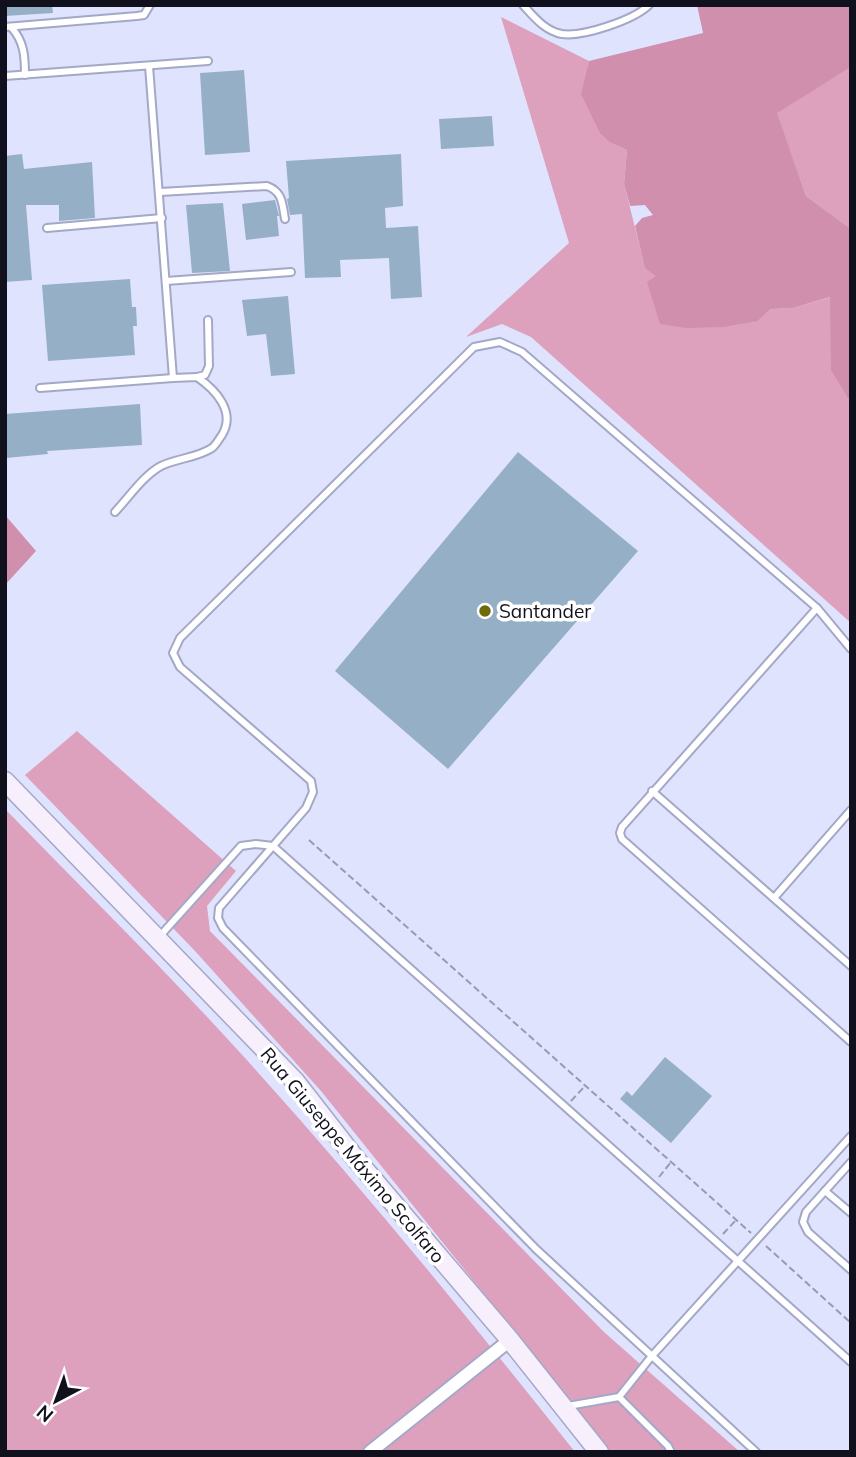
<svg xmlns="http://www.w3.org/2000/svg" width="856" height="1457" font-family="Mulish,sans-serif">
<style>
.green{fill:#dda1bd}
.forest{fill:#cf8fad}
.building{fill:#95afc7}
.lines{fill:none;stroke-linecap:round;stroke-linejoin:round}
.service-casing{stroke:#a4a8c7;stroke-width:10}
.minor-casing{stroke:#a4a8c7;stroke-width:16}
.secondary-casing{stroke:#a4a8c7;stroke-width:21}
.path{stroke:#989bb0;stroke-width:2;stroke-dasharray:7 3.5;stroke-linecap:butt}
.service{stroke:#fff;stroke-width:6}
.minor{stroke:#fff;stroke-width:12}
.secondary{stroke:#f8effd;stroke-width:18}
.poi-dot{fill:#6e6b08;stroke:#fff;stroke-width:2.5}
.labels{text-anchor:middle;stroke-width:7;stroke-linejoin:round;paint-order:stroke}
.poi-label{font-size:19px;fill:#10111c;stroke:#fff;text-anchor:start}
.street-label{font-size:19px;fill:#10111c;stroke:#fff}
</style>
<rect width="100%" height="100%" fill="#e0e3fd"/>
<g class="green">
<polygon points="501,17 589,61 582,94 611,143 627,150 624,184 645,267 758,321 771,309 793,308 831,297 848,397 851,397 851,623 531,337 502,324 466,337 569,243"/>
<polygon points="851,67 851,229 806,196 776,112"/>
<polygon points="77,731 236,871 207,906 210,931 604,1332 740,1452 611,1452 321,1091 195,951 25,775"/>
<path d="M5,809C81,887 160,965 234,1046C353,1176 465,1314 575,1452H5Z"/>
</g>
<g class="forest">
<polygon points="697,5 851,5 851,67 777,113 806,196 851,229 851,397 848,398 831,370 830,297 793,308 771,309 758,321 723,327 686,328 660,324 647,282 656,276 645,268 635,226 642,218 653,215 645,205 630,206 624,184 627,150 611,143 600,133 581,94 589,61 703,33"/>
<polygon points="5,515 36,551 5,585"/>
</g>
<g class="building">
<polygon points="5,5 52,5 53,13 5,16"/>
<polygon points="244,70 250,152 205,155 200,73"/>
<polygon points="492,116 494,146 441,149 439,119"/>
<polygon points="22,154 24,169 92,162 95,218 59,221 59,205 26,205 32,280 5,282 5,156"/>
<polygon points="401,154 403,206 385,208 386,228 418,226 422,297 391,299 389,258 340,260 341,277 305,278 302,214 290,215 287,199 289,198 286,161"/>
<polygon points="275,200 279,216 277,216 279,236 246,240 242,204"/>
<polygon points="223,203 230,271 192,273 186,205"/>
<polygon points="130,279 132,307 136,307 137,326 133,326 135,355 48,361 42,285"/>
<polygon points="288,296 295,374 271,376 266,334 247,336 242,300"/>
<polygon points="140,404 142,445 47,451 48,454 6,458 5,414"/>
<polygon points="518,452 638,551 448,769 335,671"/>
<polygon points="665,1057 712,1096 671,1143 620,1099 627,1091 632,1096"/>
</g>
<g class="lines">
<g class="service-casing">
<g id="service">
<path d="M523,5C534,17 545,31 562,34C583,37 634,20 649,5"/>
<polyline points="5,27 137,16 144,15 150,5"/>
<path d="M11,27C24,41 25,56 25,75"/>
<polyline points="5,76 208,61"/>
<path d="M160,192L267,186C283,192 282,203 285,219"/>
<polyline points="47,228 162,218"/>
<polyline points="166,281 291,272"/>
<polyline points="197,377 205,375 209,366 208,320"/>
<polyline points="40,388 173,378"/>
<path d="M115,512C129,497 144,475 161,466C177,458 197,458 212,448C216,445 219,439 222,435C236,412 216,390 197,377L173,378L149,66"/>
<polyline points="817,608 622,827 620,833 622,839 851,1042"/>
<polyline points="652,791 851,966"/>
<polyline points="774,898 851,810"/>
<polyline points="159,937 241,846 256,844 273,846 851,1362"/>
<polyline points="851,1162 806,1212 803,1222 808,1232 851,1270"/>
<polyline points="825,1191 851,1213"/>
<polyline points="619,1397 651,1357 851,1136"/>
<polyline points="568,1406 619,1397 668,1446 671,1452"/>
<polyline points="756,1452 536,1249 223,928 218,918 219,908 306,808 313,792 311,781 180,667 173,653 180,638 474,347 500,342 522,352 817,608 851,649"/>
</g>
</g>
<g class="minor-casing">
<polyline id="minor" points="370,1452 510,1340"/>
</g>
<g class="secondary-casing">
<polyline id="secondary" points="5,781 295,1081 355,1158 510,1340 599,1452"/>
</g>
<g class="path">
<polyline points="309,840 751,1233"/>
<polyline points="571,1101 584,1087"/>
<polyline points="659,1177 671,1162"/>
<polyline points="723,1234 736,1220"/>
<polyline points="766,1246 851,1323"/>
</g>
<use href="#service" class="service"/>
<use href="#minor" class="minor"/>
<use href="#secondary" class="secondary"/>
</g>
<circle class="poi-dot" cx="485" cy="611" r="7"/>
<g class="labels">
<g class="poi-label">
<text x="499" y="618">Santander</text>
</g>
<g class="street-label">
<text transform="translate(353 1155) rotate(50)" y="7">Rua Giuseppe Máximo Scolfaro</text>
</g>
</g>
<rect width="856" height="1457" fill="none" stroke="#10111c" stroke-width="14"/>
<g transform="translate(56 1401) rotate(221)" stroke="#ffffff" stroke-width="5" paint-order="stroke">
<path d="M0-5L12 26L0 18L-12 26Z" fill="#10111c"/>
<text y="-10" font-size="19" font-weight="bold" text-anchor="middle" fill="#10111c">N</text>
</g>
</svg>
